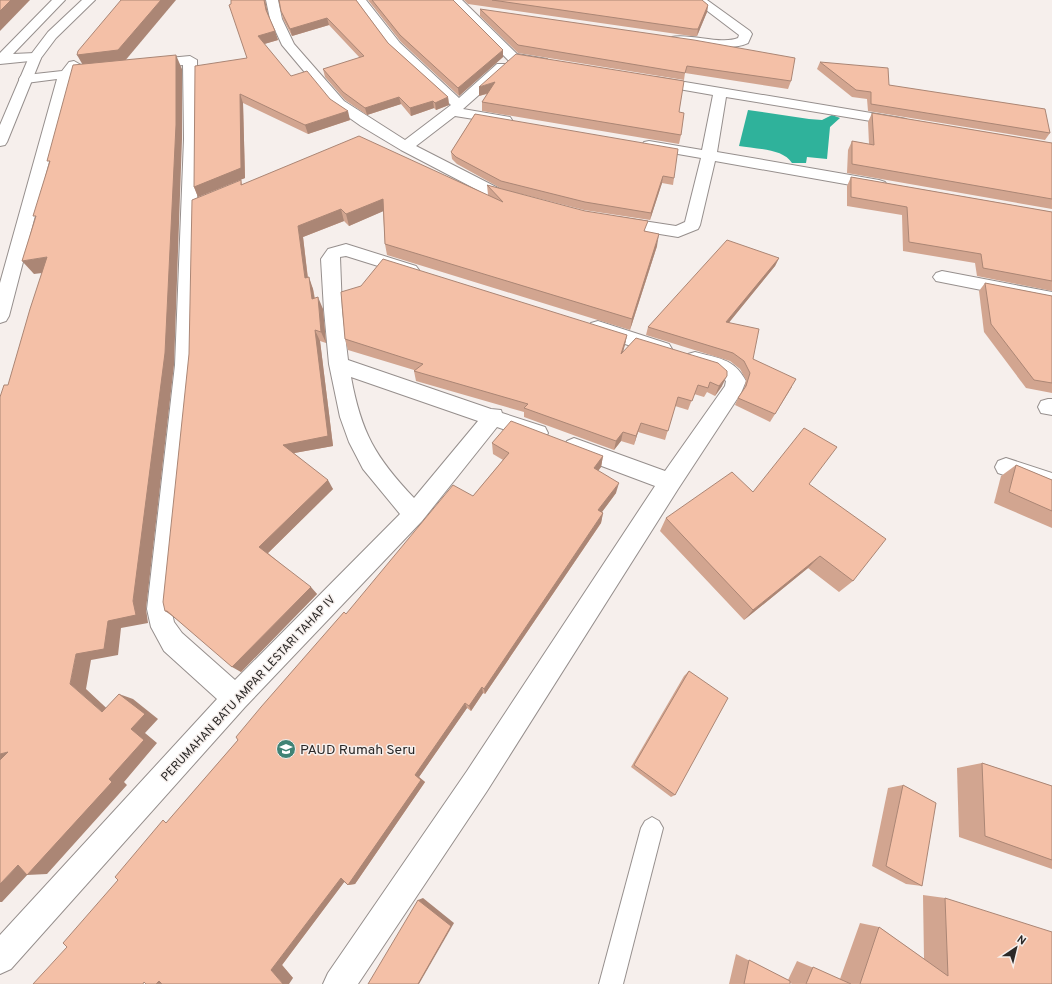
<svg xmlns="http://www.w3.org/2000/svg" width="1052" height="984" font-family="Overpass,sans-serif">
<style>
.water{fill:#2fb29b}
.lines{fill:none;stroke-linecap:round;stroke-linejoin:round}
.lane-casing{stroke:#968f8d;stroke-width:2}
.street-casing{stroke:#968f8d;stroke-width:2}
.secondary-casing{stroke:#968f8d;stroke-width:2}
.lane{fill:#fff;fill-rule:evenodd}
.street{fill:#fff;fill-rule:evenodd}
.secondary{fill:#fff;fill-rule:evenodd}
.wall{fill:#d2a590}
.shaded-wall{fill:#ab8675}
.building{fill:#f4c0a7;stroke:#ab8675}
.labels{text-anchor:middle;stroke-width:3;stroke-linejoin:round;paint-order:stroke}
.street-label{font-size:12px;fill:#2b2928;stroke:#f6efec}
.near-poi-label{font-size:14px;fill:#2b2928;stroke:#f6efec;text-anchor:start}
</style>
<rect width="100%" height="100%" fill="#f6efec"/>
<path class="water" d="M748,110L809,119L822,120L832,115L840,118L830,127L827,159L807,157L806,163H792C783,148 754,149 739,146Z"/>
<g class="lines">
<g class="lane-casing">
<polygon id="lane" points="652,817 659,821 663,828 623,984 599,984 641,828 645,821"/>
</g>
<g class="street-casing">
<g id="street">
<polygon points="52,0 65,0 13,54 35,53 41,57 40,60 0,64 0,53"/>
<polygon points="266,0 278,0 282,19 294,44 344,101 405,140 451,105 390,49 354,0 366,0 400,43 459,98 497,64 507,64 509,67 507,70 463,109 510,117 512,120 510,123 505,124 455,116 416,146 500,189 522,194 524,198 522,202 516,203 489,196 401,150 361,126 334,107 282,45 270,19"/>
<polygon points="449,0 462,0 517,54 547,59 549,62 542,66 508,60"/>
<path d="M693,0H707L750,31L752,34L748,43C732,51 690,47 672,43L670,40L672,37C689,33 722,45 738,38L739,35Z"/>
<path d="M190,56L197,60L198,139L195,365L171,609L174,622L182,633L235,680L400,514L363,469L349,442L340,417L329,364L324,310L321,259L328,249L346,244L416,266L419,270L416,274L410,276L346,256L340,257L342,310L348,360L491,409L501,410L502,413L545,427L548,433L545,439L538,441L497,427L422,521L245,707L11,969L0,974V935L217,699L164,651L151,627L147,609L175,365L184,139L183,65L148,68L141,64L148,60ZM351,377L478,421L414,498C375,457 361,432 351,377Z"/>
<polygon points="74,61 81,65 78,69 100,66 105,67 107,70 105,73 71,77 9,316 6,321 0,323 0,283 57,79 26,83 21,82 19,79 21,76 26,75 62,71 69,62"/>
<polygon points="655,77 901,118 906,119 908,122 906,125 901,126 726,97 717,152 879,180 885,182 887,185 885,188 879,190 715,161 700,225 698,229 678,237 611,226 609,222 611,218 617,217 676,226 685,222 701,158 649,149 644,148 642,145 644,142 649,141 702,150 713,95 650,84 648,81 650,78"/>
<polygon points="942,271 1052,292 1052,304 936,281 933,277 936,273"/>
<polygon points="598,321 669,344 672,349 669,354 662,356 591,333 589,328 591,323"/>
<path d="M695,352C717,358 734,358 746,381L741,393L678,489L487,791L358,984H323L328,973L467,771L655,486L567,453L563,447L567,441L574,438L665,471L725,386L726,381L715,372L688,364L685,359L688,354Z"/>
<polygon points="1048,399 1052,399 1052,415 1041,413 1038,407 1041,401"/>
<polygon points="1006,458 1052,473 1052,491 998,473 995,467 998,461"/>
</g>
</g>
<g class="secondary-casing">
<polygon id="secondary" points="82,0 95,0 56,38 41,58 7,142 5,145 0,146 0,125 29,57 48,32"/>
</g>
<use href="#lane" class="lane"/>
<use href="#street" class="street"/>
<use href="#secondary" class="secondary"/>
</g>
<g class="wall">
<polygon points="265,0 268,14 278,40 264,44 291,76 330,99 350,120 308,134 243,103 245,178 198,197 194,187 247,58"/>
<polygon points="356,0 388,43 448,97 449,105 436,110 434,108 411,116 401,104 367,115 345,100 325,77 323,69 360,58 329,25 292,36 283,19 281,11"/>
<polygon points="368,0 453,0 503,50 503,57 459,96 401,42"/>
<polygon points="464,0 702,0 708,5 707,12 697,36 691,36 468,4"/>
<polygon points="480,9 791,81 788,89 685,73 684,80 518,53 480,16"/>
<polygon points="820,62 889,85 1050,133 1045,140 868,111 867,99 852,97 817,69"/>
<polygon points="479,87 679,112 681,135 679,144 482,111 482,102 487,94 479,96"/>
<polygon points="872,113 1052,143 1052,209 847,173 848,150 852,141 869,144 868,122"/>
<polygon points="475,114 674,178 673,185 662,183 650,220 584,210 502,189 457,164 452,159 451,152"/>
<polygon points="851,177 1052,212 1052,291 977,276 975,263 903,251 902,215 847,206 847,186"/>
<polygon points="241,180 242,184 488,195 487,185 646,231 657,246 630,330 387,255 385,244 383,211 349,226 344,221 303,237 308,278 313,289 315,298 323,309 326,343 320,341 333,446 294,453 333,489 268,553 317,594 241,672 175,618"/>
<polygon points="779,258 775,266 729,322 753,359 792,387 770,422 735,405 738,398 744,390 746,380 740,369 730,361 646,335 648,327"/>
<polygon points="985,283 1052,296 1052,393 1026,388 984,332 979,291"/>
<polygon points="627,335 623,352 722,386 715,396 707,392 704,397 694,394 688,410 675,406 665,440 638,432 634,445 621,441 614,450 524,417 524,412 416,381 414,371 414,370 348,350 345,339"/>
<polygon points="492,443 603,456 601,467 598,471 616,493 602,512 603,513 601,523 485,694 483,693 471,711 467,708 419,777 425,782 355,884 348,885 344,882 282,965 293,978 67,947 118,880 168,821 238,740 346,614 473,496 503,460 493,454"/>
<polygon points="1016,465 1052,480 1052,528 994,503 1001,476"/>
<polygon points="809,484 853,581 839,592 808,568 744,620 660,531 666,518 753,492"/>
<polygon points="689,671 675,795 671,797 631,767 684,676"/>
<polygon points="982,763 1052,786 1052,869 959,837 957,768"/>
<polygon points="903,785 922,886 906,884 872,866 888,788"/>
<polygon points="923,895 945,898 1052,984 792,984 790,983 790,984 729,984 736,954 788,980 797,961 840,979 860,923 879,927 924,959"/>
</g>
<g class="shaded-wall">
<polygon points="11,0 30,0 0,31 0,11"/>
<polygon points="161,0 176,0 124,62 84,67 77,55"/>
<polygon points="264,0 265,0 269,19 266,10"/>
<polygon points="708,5 707,12 697,36 698,29"/>
<polygon points="327,18 329,25 292,36 290,29"/>
<polygon points="275,31 278,40 261,45 258,36"/>
<polygon points="503,50 503,57 459,96 458,88"/>
<polygon points="176,55 182,69 182,139 174,365 146,609 148,623 121,628 118,655 91,660 86,689 116,717 102,712 70,684 76,654 108,621 133,601"/>
<polygon points="495,82 495,91 479,96 479,87"/>
<polygon points="240,94 243,103 245,178 198,197 194,187"/>
<polygon points="399,97 401,104 367,115 365,108"/>
<polygon points="448,97 449,105 436,110 435,103"/>
<polygon points="433,101 434,108 411,116 410,108"/>
<polygon points="348,111 350,120 308,134 305,125"/>
<polygon points="663,176 662,183 650,220 651,213"/>
<polygon points="383,199 386,210 349,226 346,214"/>
<polygon points="341,209 344,221 303,237 309,289 305,278 298,226"/>
<polygon points="659,234 657,246 630,330 632,319"/>
<polygon points="47,257 58,271 34,274 22,261"/>
<polygon points="779,258 775,266 723,330 726,322"/>
<polygon points="309,277 313,289 316,310 312,299"/>
<polygon points="318,297 323,309 326,343 321,332"/>
<polygon points="315,330 320,341 333,446 289,454 283,445"/>
<polygon points="627,335 625,345 619,365 621,354"/>
<polygon points="727,376 722,386 715,396 719,386"/>
<polygon points="641,423 638,432 634,445 636,436"/>
<polygon points="623,432 621,441 614,450 616,441"/>
<polygon points="603,456 601,467 592,479 594,468"/>
<polygon points="328,480 333,489 266,555 259,547"/>
<polygon points="619,483 616,493 596,520 598,510"/>
<polygon points="603,513 601,523 485,694 484,689"/>
<polygon points="820,556 808,568 744,620 753,610"/>
<polygon points="311,587 317,594 241,672 232,667"/>
<polygon points="165,611 167,611 177,617 175,618"/>
<polygon points="482,687 483,693 471,711 469,706"/>
<polygon points="119,694 133,699 158,719 145,733 157,743 124,782 127,785 47,874 27,875 29,873 2,902 0,902 0,884 18,865 109,779 131,729"/>
<polygon points="465,703 467,708 419,777 425,782 355,884 348,885 415,775"/>
<polygon points="8,752 0,762 0,754"/>
<polygon points="348,877 282,965 293,978 289,984 283,984 271,970 341,878"/>
<polygon points="423,898 454,923 419,984 418,984 418,900"/>
<polygon points="159,981 167,984 156,984"/>
</g>
<g class="building">
<polygon points="0,0 11,0 0,11"/>
<polygon points="121,0 161,0 118,50 77,55 78,51"/>
<polygon points="231,0 264,0 266,10 275,31 258,36 291,76 307,71 330,99 348,111 305,125 240,94 241,168 194,187 195,66 247,58 229,5 231,4"/>
<polygon points="279,0 356,0 388,43 448,97 435,103 433,101 410,108 399,97 365,108 343,92 323,69 364,56 327,18 290,29 281,11"/>
<polygon points="372,0 453,0 503,50 458,88 400,35"/>
<polygon points="492,0 702,0 708,5 698,29 693,29"/>
<polygon points="480,9 694,40 795,58 791,81 687,66 685,73 518,45"/>
<polygon points="516,54 684,81 679,112 684,113 681,135 482,102 495,82 479,87"/>
<polygon points="176,55 176,125 165,353 133,601 136,615 108,621 104,649 76,654 70,684 102,712 119,694 145,714 131,729 144,740 109,779 112,782 27,875 18,865 0,884 0,760 8,752 0,754 0,397 4,385 8,385 30,309 47,257 22,261 36,216 33,216 50,161 47,161 73,65"/>
<polygon points="820,62 888,68 889,85 1045,109 1050,133 871,104 871,92 856,90"/>
<polygon points="872,113 1052,143 1052,199 852,164 852,141 874,145"/>
<polygon points="475,114 678,149 674,178 663,176 651,213 585,202 501,181 456,157 451,152"/>
<polygon points="359,136 503,202 487,185 585,211 648,221 644,231 659,234 632,319 385,244 383,199 346,214 341,209 298,226 305,278 309,277 312,299 318,297 321,332 315,330 328,436 283,445 328,480 259,547 311,587 232,667 167,611 165,611 163,602 189,354 192,200 241,180 241,185"/>
<polygon points="851,177 1052,212 1052,281 983,268 981,254 909,242 907,207 851,197"/>
<polygon points="727,240 779,258 726,322 759,329 753,359 796,379 775,414 738,398 746,386 750,373 744,361 733,353 648,327"/>
<polygon points="383,259 627,335 621,354 636,338 718,363 727,371 727,376 719,386 710,382 708,388 698,385 692,401 678,397 668,431 641,423 636,436 623,432 616,441 524,408 528,404 414,371 423,364 345,339 341,292 361,286"/>
<polygon points="985,283 1052,296 1052,383 1034,380 991,324"/>
<polygon points="511,421 603,456 594,468 619,483 598,510 603,513 484,689 482,687 469,706 465,703 415,775 421,780 348,885 341,878 271,970 283,984 162,984 159,981 156,984 146,984 144,982 143,984 33,984 67,947 63,943 118,880 115,877 163,820 166,823 238,740 236,737 261,707 344,612 346,614 453,485 473,496 509,453 492,443"/>
<polygon points="804,428 837,447 809,484 886,539 853,581 820,556 753,610 666,518 732,472 753,492"/>
<polygon points="1016,465 1052,480 1052,511 1009,492"/>
<polygon points="689,671 728,698 675,795 634,765"/>
<polygon points="982,763 1052,786 1052,860 985,836"/>
<polygon points="903,785 936,803 922,886 886,866"/>
<polygon points="945,898 1052,932 1052,984 860,984 879,927 948,976"/>
<polygon points="418,900 451,926 418,984 368,984"/>
<polygon points="749,960 790,981 790,984 744,984"/>
<polygon points="813,967 851,984 806,984"/>
</g>
<defs>
<g id="school-disc" transform="scale(1)"><circle r="9.5" fill="#408375" stroke="#f6efec"/><path d="M0-5L7-2L0 1L-7-2ZM-4 1L0 2.5L4 1V4Q0 6-4 4Z" fill="#fff"/></g>
</defs>
<g fill-rule="evenodd">
<use href="#school-disc" x="286" y="749"/>
</g>
<g class="labels">
<g class="street-label">
<text transform="translate(248 688) rotate(-47)" y="4">PERUMAHAN BATU AMPAR LESTARI TAHAP IV</text>
</g>
<g class="near-poi-label">
<text x="300" y="754">PAUD Rumah Seru</text>
</g>
</g>
<g transform="translate(1016 948) rotate(35)" stroke="#f6efec" stroke-width="3" paint-order="stroke">
<path d="M0-3L7 15L0 10L-7 15Z" fill="#2b2928"/>
<text y="-6" font-size="11" font-weight="bold" text-anchor="middle" fill="#2b2928">N</text>
</g>
</svg>
